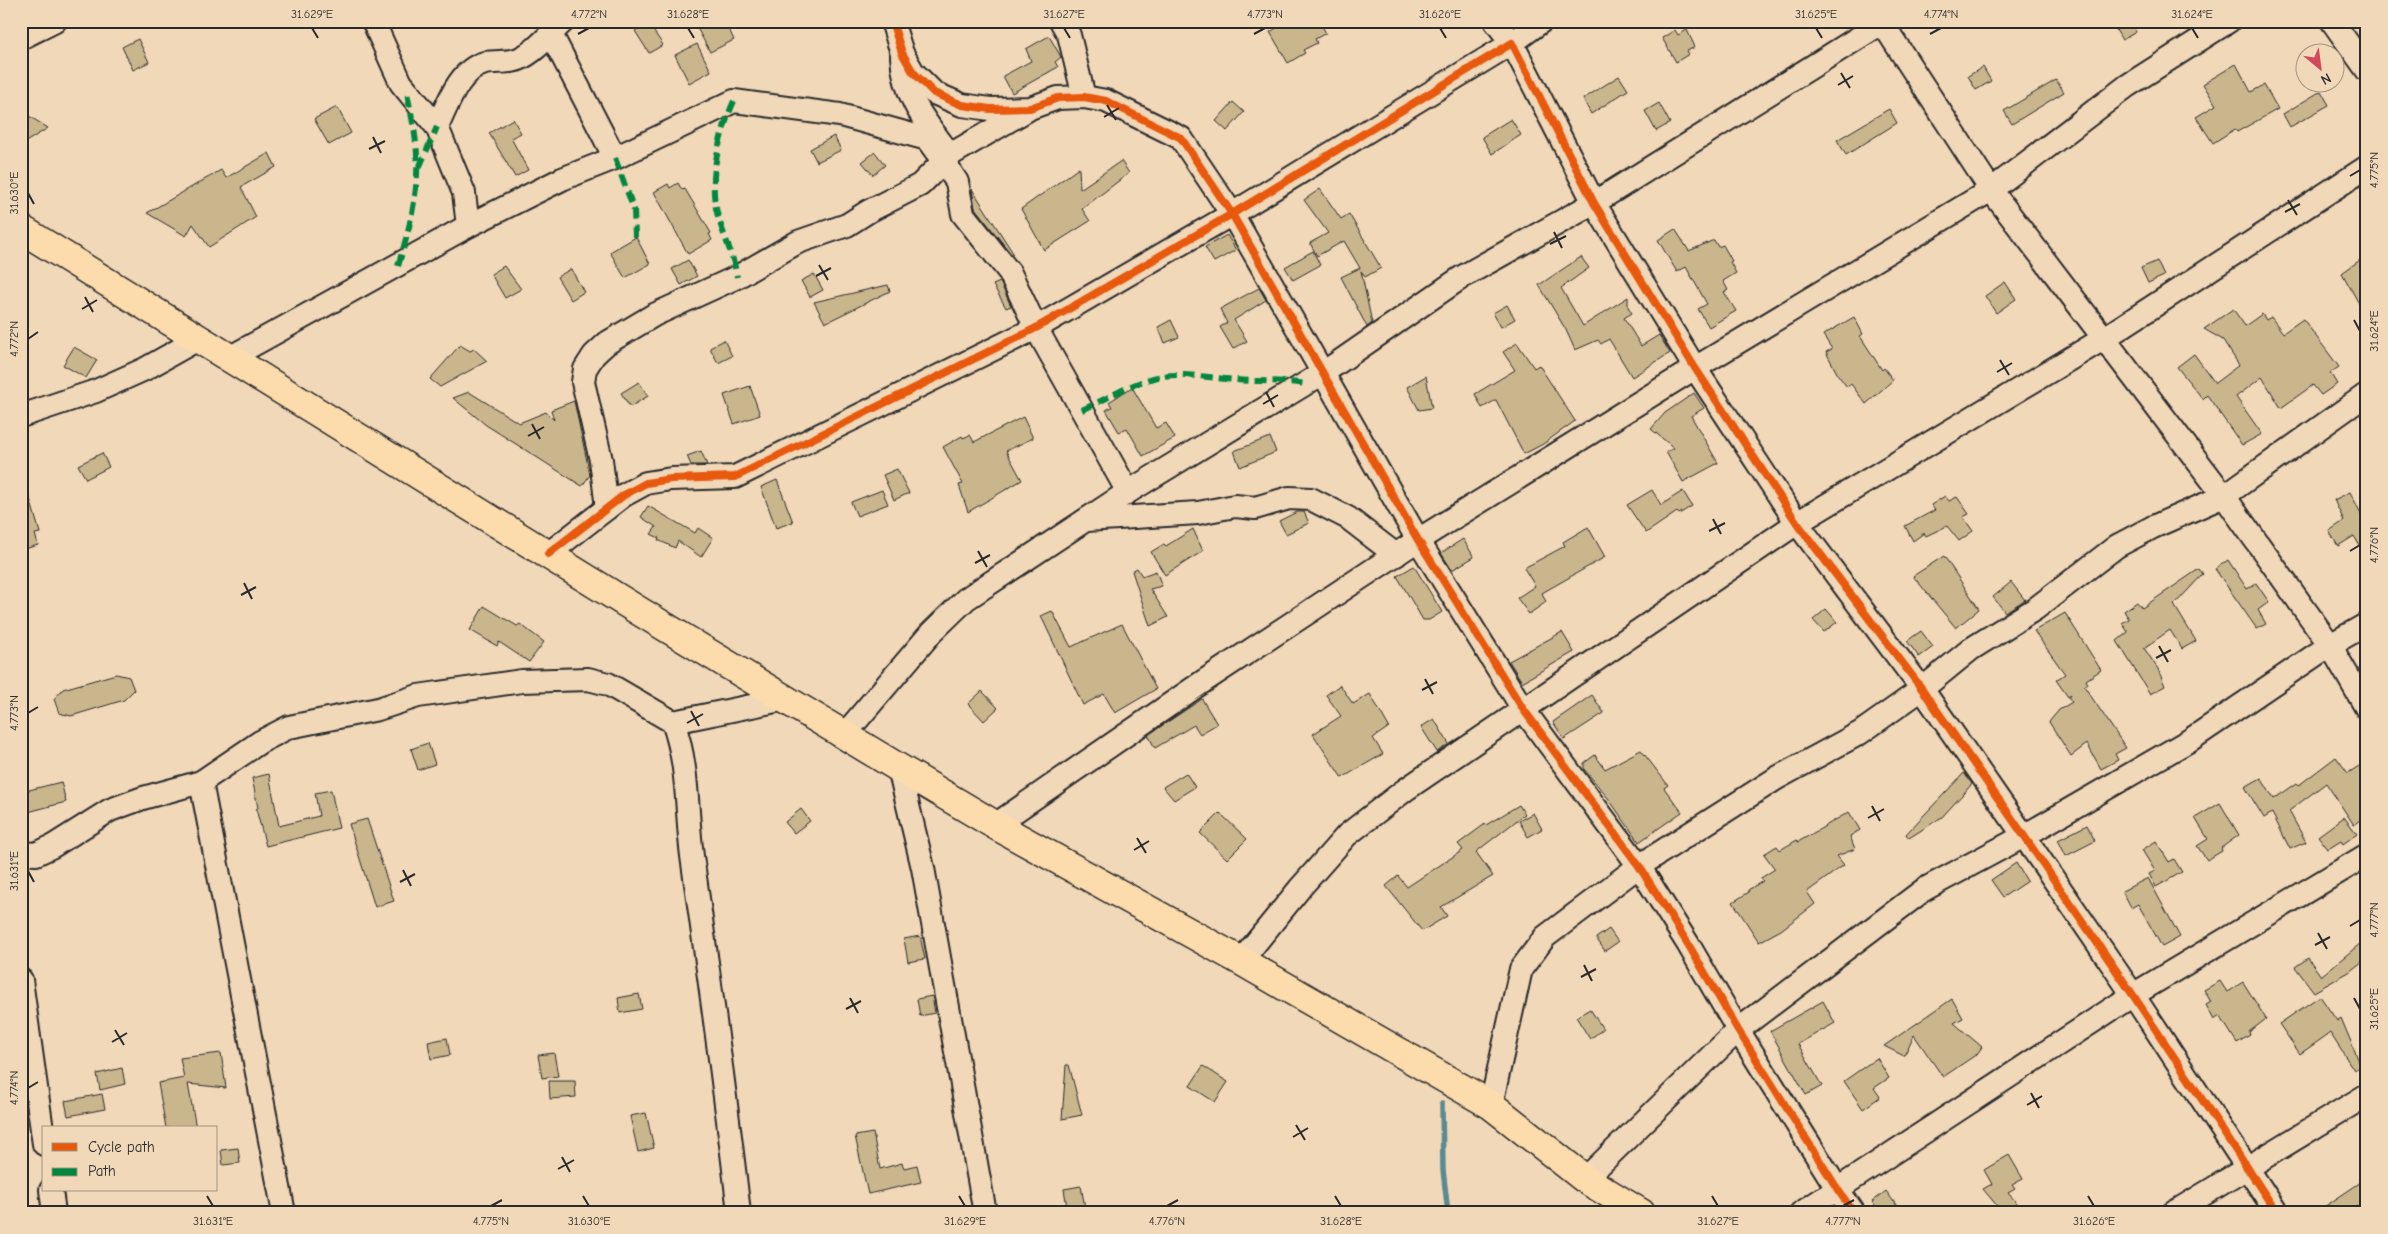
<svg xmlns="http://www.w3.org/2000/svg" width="2388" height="1234" font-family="'Comic Neue',sans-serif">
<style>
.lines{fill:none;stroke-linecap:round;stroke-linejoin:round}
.stream{stroke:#5a8a92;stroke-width:5.5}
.building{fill:#cab68d;stroke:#2b2b2b}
.minor-casing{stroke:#2b2b2b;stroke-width:26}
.major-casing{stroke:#2b2b2b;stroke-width:31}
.minor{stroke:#f1d8b9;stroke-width:22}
.major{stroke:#fcdcac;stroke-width:28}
.quiet{stroke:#00873e;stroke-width:6;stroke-dasharray:12 6;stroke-linecap:butt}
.cycleway-casing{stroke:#f1d8b9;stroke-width:11}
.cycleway{stroke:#e8590c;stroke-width:8}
.ticks{fill:none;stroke:#2b2b2b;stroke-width:2}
.neatline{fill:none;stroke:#2b2b2b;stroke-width:2}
.ticks-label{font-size:12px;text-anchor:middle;fill:#2b2b2b}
</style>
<rect width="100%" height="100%" fill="#f1d8b9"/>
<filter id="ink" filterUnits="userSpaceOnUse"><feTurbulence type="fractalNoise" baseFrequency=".02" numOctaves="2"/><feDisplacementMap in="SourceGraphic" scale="10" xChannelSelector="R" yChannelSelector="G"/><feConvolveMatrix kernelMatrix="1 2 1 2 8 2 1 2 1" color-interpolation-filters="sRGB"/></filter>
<g filter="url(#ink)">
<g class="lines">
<polyline class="stream" points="1442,1104 1443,1170 1448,1213"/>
</g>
<g class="building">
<polygon points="704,21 725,21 734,40 710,52 696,26"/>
<polygon points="1288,21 1319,21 1326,33 1315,39 1317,43 1303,50 1305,53 1288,63 1270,32"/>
<polygon points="2111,21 2130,21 2136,32 2122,40"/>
<polygon points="648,23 663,45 649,53 635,31"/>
<polygon points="1675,30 1678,35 1687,30 1695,47 1687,51 1689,54 1676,62 1662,38"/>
<polygon points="1049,36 1061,57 1055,62 1058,67 1012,93 1003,76 1031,61 1026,49"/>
<polygon points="138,39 149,62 133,70 122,47"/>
<polygon points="697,44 711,71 689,83 675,55"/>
<polygon points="2236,64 2251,92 2264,85 2278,109 2237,132 2235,129 2213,143 2196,117 2216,105 2203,84"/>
<polygon points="1983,67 1991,81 1976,90 1968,76"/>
<polygon points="1619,76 1628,90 1591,114 1583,99"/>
<polygon points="2056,80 2064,92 2012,124 2004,111"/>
<polygon points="2321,91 2329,105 2290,127 2283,114"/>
<polygon points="1233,102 1244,112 1227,131 1216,121"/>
<polygon points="1659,103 1670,123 1656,131 1645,111"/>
<polygon points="337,107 351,133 329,145 314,119"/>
<polygon points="1889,109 1897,123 1846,155 1837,140"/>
<polygon points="21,111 48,128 21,145"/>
<polygon points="513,119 521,133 511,138 528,170 515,177 489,133"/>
<polygon points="1511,119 1521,135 1492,154 1482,137"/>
<polygon points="834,136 841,150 817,162 810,149"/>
<polygon points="875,152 885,165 873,175 862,162"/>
<polygon points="269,153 276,167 241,187 256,217 209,247 193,224 186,236 147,213 221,170 226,178"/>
<polygon points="1121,161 1129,173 1082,209 1090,221 1044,250 1021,209 1079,168 1080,189"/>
<polygon points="678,183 682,190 685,189 711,233 709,234 712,240 688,254 654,192 668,184 670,188"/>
<polygon points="972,189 1013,253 1011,254 975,208"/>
<polygon points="1320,189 1341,219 1349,214 1381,268 1365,277 1361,271 1372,323 1367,327 1341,277 1360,268 1344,241 1317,256 1310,243 1328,233 1304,200"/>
<polygon points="1675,229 1689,251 1714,240 1718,247 1723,245 1732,261 1730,262 1736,273 1723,281 1728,290 1724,292 1736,311 1709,327 1698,309 1707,304 1686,267 1677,272 1658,240"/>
<polygon points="1227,235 1236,250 1214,262 1205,247"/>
<polygon points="636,237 650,264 625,278 610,252"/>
<polygon points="1313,251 1320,265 1293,280 1285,267"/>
<polygon points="2367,255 2367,318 2342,273"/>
<polygon points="1581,257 1589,268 1561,288 1583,326 1628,297 1628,307 1632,313 1624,318 1641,346 1659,335 1670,353 1632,377 1609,339 1601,344 1598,340 1575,350 1566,330 1539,285"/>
<polygon points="688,260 697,276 681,285 672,269"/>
<polygon points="2157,261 2164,276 2148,283 2141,268"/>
<polygon points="504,266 521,289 505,298 491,274"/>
<polygon points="571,269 584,292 571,300 557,277"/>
<polygon points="814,274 823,290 810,297 801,281"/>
<polygon points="1000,282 1011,306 1006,308 993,285"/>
<polygon points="2005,282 2016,299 1996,313 1985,296"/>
<polygon points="888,285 890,291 825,323 814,302"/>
<polygon points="1259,288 1266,300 1234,320 1247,341 1233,349 1220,327 1227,323 1220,309"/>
<polygon points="1507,305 1515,319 1501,327 1493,313"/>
<polygon points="2233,309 2245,326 2262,314 2266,320 2271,317 2283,333 2303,319 2339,367 2330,373 2337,384 2321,395 2313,385 2281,408 2262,377 2236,397 2262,434 2242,445 2207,395 2203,399 2177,367 2194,354 2215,383 2239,365 2223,340 2204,329"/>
<polygon points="1854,317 1863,334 1860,336 1882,370 1884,368 1893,380 1866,404 1851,384 1847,387 1838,375 1826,352 1832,349 1823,335"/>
<polygon points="1171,320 1179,337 1165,343 1158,327"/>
<polygon points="724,340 732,356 718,363 710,348"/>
<polygon points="1517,343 1534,368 1539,365 1575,421 1543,444 1524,454 1496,400 1482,408 1475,394 1515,370 1503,352"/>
<polygon points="460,345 470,351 474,349 487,361 440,387 430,379"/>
<polygon points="74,347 97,360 86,378 63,365"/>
<polygon points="1426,376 1432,408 1419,410 1407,387"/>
<polygon points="639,382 648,396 630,407 621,393"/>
<polygon points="750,386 760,415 734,424 724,395"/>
<polygon points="1132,387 1156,428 1166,423 1175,438 1143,456 1127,428 1119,432 1106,410 1112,407 1109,402"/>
<polygon points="469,392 519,423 546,412 554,420 551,410 574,401 590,475 582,486 486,425 453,398"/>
<polygon points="1694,393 1704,408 1691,416 1718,463 1683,482 1666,452 1674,448 1651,429 1665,413"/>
<polygon points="1023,417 1033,438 1006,451 1022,480 968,512 959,485 963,484 943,447 962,436 963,438 970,435 974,442"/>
<polygon points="1270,437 1276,452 1240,467 1234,451"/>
<polygon points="701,451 707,465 691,465 687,456"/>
<polygon points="102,453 109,467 86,479 78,465"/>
<polygon points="897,469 909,493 894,500 883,475"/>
<polygon points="777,480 793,522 776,528 761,487"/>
<polygon points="26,485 40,533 35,534 38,545 21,550 21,486"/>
<polygon points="882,490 888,504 857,516 851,502"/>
<polygon points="1652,490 1661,505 1683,491 1692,506 1679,514 1677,512 1646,533 1627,505"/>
<polygon points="2350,492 2367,525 2367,558 2354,536 2338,546 2329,531 2344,521 2334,500"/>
<polygon points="1945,496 1949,501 1957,497 1969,514 1963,517 1973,531 1959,541 1947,526 1926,536 1924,533 1913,541 1905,526 1935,510 1931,505"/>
<polygon points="648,506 695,533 698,528 713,538 701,557 678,541 675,548 658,540 659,538 651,534 656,527 641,517"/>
<polygon points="1297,512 1304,512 1309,523 1286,534 1279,521"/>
<polygon points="1588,527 1605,557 1542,593 1546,602 1529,614 1517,598 1535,586 1524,568 1565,546 1563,542"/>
<polygon points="1193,529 1203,551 1165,575 1151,552 1164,544 1166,546"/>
<polygon points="1463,539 1474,557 1452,570 1441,553"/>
<polygon points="1944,556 1979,609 1956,628 1913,576"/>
<polygon points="2228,560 2247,589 2256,583 2269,602 2258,610 2266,624 2257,629 2215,569"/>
<polygon points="1414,566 1442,612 1429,620 1423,620 1397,576"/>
<polygon points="1137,568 1142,576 1156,571 1162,586 1150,589 1168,617 1150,626 1132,571"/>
<polygon points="2199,569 2203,574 2174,605 2196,641 2182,649 2170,630 2144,648 2158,669 2165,686 2150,694 2117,641 2128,632 2122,623 2129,619 2124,611 2137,602 2142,608"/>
<polygon points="2011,582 2025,600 2005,612 1993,597"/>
<polygon points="484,606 517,626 520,624 544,642 529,662 499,642 497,646 470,630"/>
<polygon points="1826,609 1837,622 1824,632 1813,620"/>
<polygon points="1052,611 1071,647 1122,624 1156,689 1115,713 1104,694 1083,705 1041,616"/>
<polygon points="2065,613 2101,670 2086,680 2088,684 2084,686 2126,748 2115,754 2118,760 2101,769 2087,744 2071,756 2049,722 2059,710 2072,702 2069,698 2071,695 2068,697 2056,680 2065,674 2034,631"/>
<polygon points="1921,631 1933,647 1919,657 1907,641"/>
<polygon points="1562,632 1574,652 1522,682 1509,661"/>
<polygon points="116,674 129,677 134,690 124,700 71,716 59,713 54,699 63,689"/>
<polygon points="1340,685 1353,704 1370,694 1389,727 1373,738 1383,754 1342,778 1313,734 1341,716 1326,695"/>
<polygon points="982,691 998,708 984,721 968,704"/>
<polygon points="1592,695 1604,713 1564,739 1553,722"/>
<polygon points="1202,699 1217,724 1200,734 1194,725 1155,748 1148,735"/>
<polygon points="1434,719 1449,744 1437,752 1421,727"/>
<polygon points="428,743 435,764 418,770 411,749"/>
<polygon points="1641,750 1668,785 1664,788 1682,812 1639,842 1608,798 1584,769 1584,763 1595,755 1605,769"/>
<polygon points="2336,757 2348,773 2367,761 2367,816 2354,825 2326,783 2289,811 2306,842 2290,849 2272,813 2264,818 2245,787 2261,778 2274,799 2297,783 2299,785"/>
<polygon points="1186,773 1195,787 1174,800 1163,787"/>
<polygon points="1964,773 1972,784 1942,817 1909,838 1906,834"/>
<polygon points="269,774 279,826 319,816 315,793 331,790 339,828 266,846 256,809 258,808 252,778"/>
<polygon points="61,782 66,802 24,813 21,792"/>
<polygon points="2220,803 2239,835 2221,848 2222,851 2207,860 2197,846 2208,839 2195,818"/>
<polygon points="1519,805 1525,814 1476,852 1493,876 1441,907 1447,916 1422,931 1386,886 1398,876 1407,887 1463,850 1458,844 1485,824 1486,825"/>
<polygon points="801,809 810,821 794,833 785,822"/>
<polygon points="1849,812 1860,830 1850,836 1855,849 1837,856 1844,865 1807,892 1815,904 1781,930 1759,942 1733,902 1749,892 1748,890 1763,881 1761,878 1775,869 1764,854 1777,846 1780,850 1797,840 1798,842"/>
<polygon points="1220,813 1247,839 1227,859 1200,833"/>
<polygon points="1533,813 1542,829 1528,837 1519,821"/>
<polygon points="2344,817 2357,834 2343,844 2341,841 2328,849 2318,836"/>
<polygon points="367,819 394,901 375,907 349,824"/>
<polygon points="2087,825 2095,841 2066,856 2058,840"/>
<polygon points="2156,841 2169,862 2174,859 2182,872 2156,887 2149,874 2155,871 2142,850"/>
<polygon points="2016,863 2027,881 2003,897 1991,880"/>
<polygon points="2148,878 2180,937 2162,947 2138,904 2131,908 2122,891"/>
<polygon points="1609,929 1618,942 1605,951 1596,938"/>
<polygon points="920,936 925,959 908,962 904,939"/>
<polygon points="2367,938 2367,958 2349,972 2314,992 2295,967 2308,958 2321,976"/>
<polygon points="2220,981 2227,992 2243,982 2266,1019 2249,1032 2250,1035 2237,1043 2220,1016 2214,1020 2206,1005 2211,1002 2204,990"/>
<polygon points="639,994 642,1009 620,1013 618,998"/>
<polygon points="932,996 935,1013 920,1016 917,999"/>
<polygon points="2320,996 2337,1021 2341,1018 2361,1066 2354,1070 2330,1033 2300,1054 2279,1024"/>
<polygon points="1952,999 1963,1018 1954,1023 1982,1047 1977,1054 1943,1077 1914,1035 1904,1056 1884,1046"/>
<polygon points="1823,1001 1835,1023 1798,1044 1822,1086 1806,1095 1770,1031"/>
<polygon points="1590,1009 1603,1029 1590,1039 1576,1017"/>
<polygon points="447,1038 450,1055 431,1059 428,1042"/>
<polygon points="221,1053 226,1088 188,1084 196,1128 166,1128 158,1083 184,1078 180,1058"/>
<polygon points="554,1053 558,1076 542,1078 538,1055"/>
<polygon points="1877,1058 1889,1078 1874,1088 1880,1097 1863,1109 1844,1081"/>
<polygon points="1066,1065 1069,1065 1082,1115 1062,1119"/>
<polygon points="1203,1066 1228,1082 1215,1102 1190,1086"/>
<polygon points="122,1068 125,1084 100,1090 97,1074"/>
<polygon points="549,1081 575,1081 576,1097 550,1099"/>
<polygon points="102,1094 105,1109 68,1116 65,1101"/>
<polygon points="646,1113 654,1148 638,1152 630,1116"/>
<polygon points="873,1133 880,1169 902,1163 904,1168 917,1165 921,1182 868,1194 855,1136"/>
<polygon points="238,1148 240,1163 223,1165 221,1150"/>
<polygon points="2009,1155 2023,1179 2012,1185 2015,1189 2008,1193 2026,1213 2003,1213 1983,1189 1992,1184 1984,1170"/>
<polygon points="2367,1178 2367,1213 2362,1213 2357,1206 2345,1213 2315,1213"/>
<polygon points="1081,1186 1086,1213 1068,1213 1064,1189"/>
<polygon points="1886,1191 1902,1213 1880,1213 1872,1202"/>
</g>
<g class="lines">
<g class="minor-casing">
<g id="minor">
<polyline points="373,21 401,83 437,127 464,193 468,226"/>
<polyline points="892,21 902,53 913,72 934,93 962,105 990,109 1030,108 1058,98 1084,97 1106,101 1181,138 1232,214 1418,540 1523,709 1639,866 1688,944 1738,1030 1838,1190 1854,1213"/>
<polyline points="1061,21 1069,35 1084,97"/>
<polyline points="1495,21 1512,43 1542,21"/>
<polyline points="1881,21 1991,190 2224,496 2330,645 2367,709"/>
<polyline points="2332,21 2367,70"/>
<polyline points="551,34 615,158"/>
<polyline points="21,38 55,21"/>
<path d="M902,57C904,95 923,119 945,148"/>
<path d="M437,127C447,106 459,69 485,63C496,61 510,63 519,59C537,51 549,34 564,21"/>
<polyline points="231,357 468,226 562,179 615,158 734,101 840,115 927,139 944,162 957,182 963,214 1010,273 1036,328 1128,492"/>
<polyline points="21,416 96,391 145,369 200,338"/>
<polyline points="607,508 601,460 583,382 585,369 594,355 607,343 654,315 737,277 798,242 847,225 869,211 920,185 950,155 1027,110"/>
<polyline points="1086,520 1198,513 1235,506 1255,508 1289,498 1311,499 1348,518 1396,555"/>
<polyline points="548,554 624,495 646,483 671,479 735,477 1036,328 1232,214 1512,43 1594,203 1695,368 1797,523 1922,689 2024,836 2133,995 2277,1213"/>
<path d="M673,722C689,766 686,811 692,856C709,975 726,1094 739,1213"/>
<polyline points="845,734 931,633 966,599 1128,492 1323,373 1462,277 1594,203 1885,21"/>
<polyline points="899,768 923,868 985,1213"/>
<polyline points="201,782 284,1213"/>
<polyline points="995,825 1204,681 1418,540 1695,368 1991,190 2127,86 2229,21"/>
<polyline points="21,853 36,854 53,846 110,810 143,798 201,782 260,742 289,727 378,709 418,696 522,681 588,679 608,684 673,722 786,699"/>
<polyline points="1241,961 1301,887 1347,835 1405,790 1797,523 2103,339 2367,167"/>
<polyline points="21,980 44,1144"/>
<polyline points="1491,1105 1521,969 1545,937 1639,866 1777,778 1860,733 1922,689 1971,649 2035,609 2117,546 2153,527 2224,496 2367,394"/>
<polyline points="1585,1179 1738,1030 1925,889 2024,836 2190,740 2330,645 2367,624"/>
<polyline points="51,1190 54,1213"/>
<polyline points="1801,1213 2133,995 2367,855"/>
<polyline points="2173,1213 2367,1095"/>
</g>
</g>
<g class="major-casing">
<polyline id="major" points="21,229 639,611 899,768 995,825 1241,961 1491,1105 1585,1179 1641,1213"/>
</g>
<use href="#minor" class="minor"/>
<use href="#major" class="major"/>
<g class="quiet">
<path d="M734,101C721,130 710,172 715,203C719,228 733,251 737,277"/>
<polyline points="615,158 634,210 635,237"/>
<polyline points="419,168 437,127"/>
<path d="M398,266C409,231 419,192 417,155C416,134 411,113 407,93"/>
<path d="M1082,410C1107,399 1136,380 1163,376C1188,373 1212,378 1236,380C1259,382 1281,380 1305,384"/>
</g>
<g class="cycleway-casing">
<g id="cycleway">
<polyline points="892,21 902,53 913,72 934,93 962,105 990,109 1030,108 1058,98 1084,97 1106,101 1181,138 1232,214 1418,540 1523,709 1639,866 1688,944 1738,1030 1838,1190 1854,1213"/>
<polyline points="548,554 624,495 646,483 671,479 735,477 1036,328 1232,214 1512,43 1594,203 1695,368 1797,523 1922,689 2024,836 2133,995 2277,1213"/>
</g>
</g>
<use href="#cycleway" class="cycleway"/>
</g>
</g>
<path class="ticks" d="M312,28L318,38M688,28L694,38M1064,28L1070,38M1440,28L1446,38M1816,28L1822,38M2192,28L2198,38M578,34L589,28M1254,34L1265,28M1930,34L1941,28M1841,73L1850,88M1838,85L1853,76M1107,105L1116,120M1104,117L1119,108M373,137L381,153M369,149L385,141M2350,176L2360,170M28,193L34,204M2288,200L2297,215M2285,212L2300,204M1554,232L1562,248M1550,244L1566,236M819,265L828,280M816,276L831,268M85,297L93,312M82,309L97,300M2354,320L2360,331M28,339L38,332M2000,360L2009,375M1997,372L2012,363M1266,392L1274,407M1263,404L1278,395M532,424L540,439M528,436L544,427M1713,519L1721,534M1709,531L1725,523M978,551L987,567M2350,551L2360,545M975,563L990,555M244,583L252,599M241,595L256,587M2159,646L2168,662M2156,658L2171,650M1425,679L1433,694M1422,690L1437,682M691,711L699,726M28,713L38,707M687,723L703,714M1872,806L1880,821M1868,818L1884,809M1137,838L1146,853M1134,850L1149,841M403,870L411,886M28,871L34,882M400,882L415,874M2350,926L2360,920M2318,933L2327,949M2315,945L2330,937M1584,965L1592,981M1581,977L1596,969M850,998L858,1013M2354,998L2360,1009M846,1009L861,1001M115,1030L124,1045M112,1042L127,1033M28,1088L38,1082M2031,1093L2039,1108M2027,1105L2042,1096M1296,1125L1305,1140M1293,1137L1308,1128M562,1157L570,1172M558,1169L574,1160M207,1196L213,1206M583,1196L589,1206M959,1196L965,1206M1335,1196L1341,1206M1712,1196L1718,1206M2088,1196L2094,1206M491,1206L502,1200M1167,1206L1178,1200M1843,1206L1854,1200"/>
<rect width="2388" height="1234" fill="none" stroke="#f1d8b9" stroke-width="55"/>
<rect x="42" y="1126" width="175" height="65" fill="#f1d8b9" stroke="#a29380"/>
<rect x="52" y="1143" width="25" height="8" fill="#e8590c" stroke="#a29380"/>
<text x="88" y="1152" font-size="15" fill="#2b2b2b">Cycle path</text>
<rect x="52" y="1168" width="25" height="8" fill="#00873e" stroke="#a29380"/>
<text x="88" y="1176" font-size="15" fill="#2b2b2b">Path</text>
<g transform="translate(2320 68) rotate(151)"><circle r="24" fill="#f1d8b9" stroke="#a29380"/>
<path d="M0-4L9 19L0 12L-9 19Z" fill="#d1495b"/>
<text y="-8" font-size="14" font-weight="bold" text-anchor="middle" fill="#2b2b2b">N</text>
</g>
<rect x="28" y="28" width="2332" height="1178" class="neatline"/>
<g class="ticks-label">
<text x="312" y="18">31.629°E</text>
<text x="589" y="18">4.772°N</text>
<text x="688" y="18">31.628°E</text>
<text x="1064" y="18">31.627°E</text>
<text x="1265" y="18">4.773°N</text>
<text x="1440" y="18">31.626°E</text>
<text x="1816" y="18">31.625°E</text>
<text x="1941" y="18">4.774°N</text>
<text x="2192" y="18">31.624°E</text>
<text transform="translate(2374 170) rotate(-90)" y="4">4.775°N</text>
<text transform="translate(14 193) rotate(-90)" y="4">31.630°E</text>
<text transform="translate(2374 331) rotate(-90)" y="4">31.624°E</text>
<text transform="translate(14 339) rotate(-90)" y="4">4.772°N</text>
<text transform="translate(2374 545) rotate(-90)" y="4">4.776°N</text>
<text transform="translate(14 713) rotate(-90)" y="4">4.773°N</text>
<text transform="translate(14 871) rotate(-90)" y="4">31.631°E</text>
<text transform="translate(2374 920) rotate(-90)" y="4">4.777°N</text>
<text transform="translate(2374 1009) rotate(-90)" y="4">31.625°E</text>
<text transform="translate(14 1088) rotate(-90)" y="4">4.774°N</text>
<text x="213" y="1225">31.631°E</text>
<text x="491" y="1225">4.775°N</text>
<text x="589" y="1225">31.630°E</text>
<text x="965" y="1225">31.629°E</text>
<text x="1167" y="1225">4.776°N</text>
<text x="1341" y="1225">31.628°E</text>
<text x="1718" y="1225">31.627°E</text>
<text x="1843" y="1225">4.777°N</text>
<text x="2094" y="1225">31.626°E</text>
</g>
</svg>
